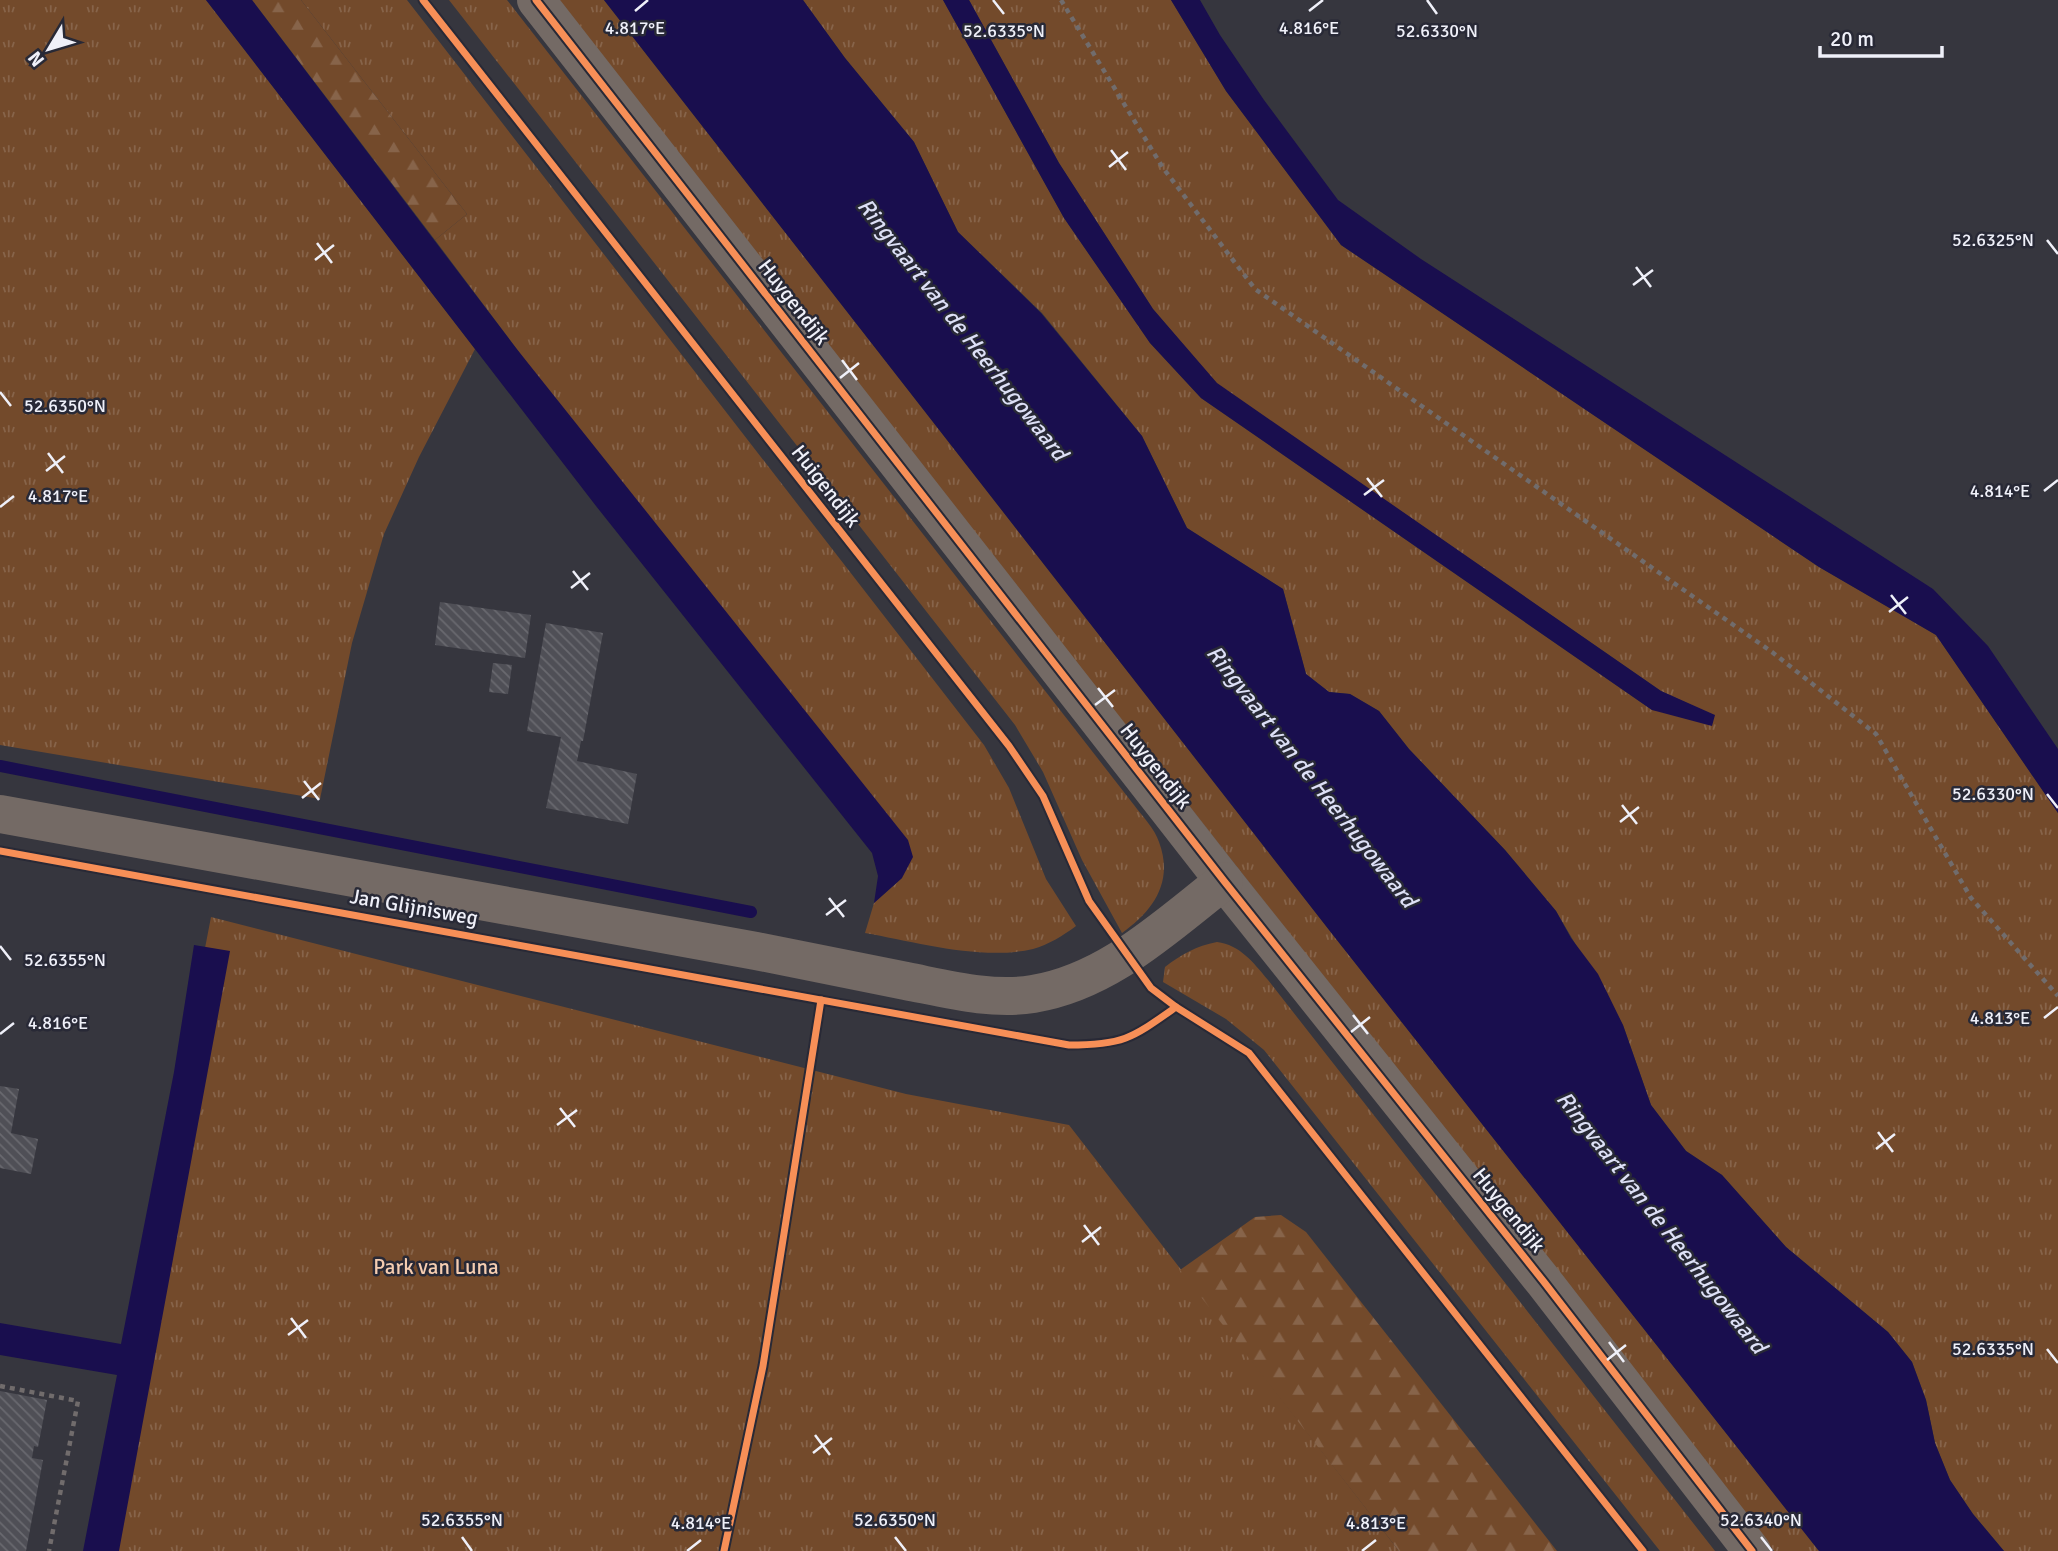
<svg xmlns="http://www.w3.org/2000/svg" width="2058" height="1551" font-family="Signika,sans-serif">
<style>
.grass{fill:url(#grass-tufts)}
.forest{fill:url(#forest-firs)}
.water{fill:#190e4e}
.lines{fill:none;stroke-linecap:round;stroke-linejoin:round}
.stream{stroke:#190e4e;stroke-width:12}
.building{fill:url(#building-back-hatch)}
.path{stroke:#716c6c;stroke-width:4.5;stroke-dasharray:5 5;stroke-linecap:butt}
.secondary{stroke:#746a65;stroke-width:38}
.cycleway-casing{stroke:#282936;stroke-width:11}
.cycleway{stroke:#f78f57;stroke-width:7}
.ticks{fill:none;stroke:#eff0f9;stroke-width:2.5}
.labels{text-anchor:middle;stroke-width:5;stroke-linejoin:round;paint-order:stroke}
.street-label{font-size:21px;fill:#eff0f9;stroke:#282936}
.park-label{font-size:21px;fill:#f5cdb1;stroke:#282936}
.water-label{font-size:23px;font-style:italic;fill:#dde0f6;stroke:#282936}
.ticks-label{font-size:18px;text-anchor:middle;fill:#eff0f9;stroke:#282936;stroke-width:5;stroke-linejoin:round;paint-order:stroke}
</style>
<defs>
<pattern id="grass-tufts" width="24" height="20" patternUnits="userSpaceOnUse" patternTransform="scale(1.75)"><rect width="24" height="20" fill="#734a2b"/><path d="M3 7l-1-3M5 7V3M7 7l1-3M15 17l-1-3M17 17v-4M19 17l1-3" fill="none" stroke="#87644a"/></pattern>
<pattern id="forest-firs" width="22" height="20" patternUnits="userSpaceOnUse" patternTransform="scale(1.75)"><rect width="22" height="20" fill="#734a2b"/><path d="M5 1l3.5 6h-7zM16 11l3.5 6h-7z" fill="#87644a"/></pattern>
<pattern id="building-back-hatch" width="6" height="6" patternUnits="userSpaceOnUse" patternTransform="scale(1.75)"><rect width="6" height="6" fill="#4f4f56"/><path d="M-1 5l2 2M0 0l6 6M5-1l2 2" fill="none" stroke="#69696f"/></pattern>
</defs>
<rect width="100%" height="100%" fill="#36363e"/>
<g class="grass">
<polygon points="0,0 206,0 475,349 419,457 384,534 352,643 320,799 0,745"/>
<path d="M301,0H407L984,745L1009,788L1046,879L1076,926C1064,935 1048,945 1033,949C982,961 916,942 865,933L874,903L902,878L516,348L435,240L467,214Z"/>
<path d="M449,0H507L1134,805C1142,816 1155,829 1159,842C1174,882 1153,911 1122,933L1082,860L1043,772L1015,725Z"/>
<polygon points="556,0 604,0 1333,935 1819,1551 1774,1551"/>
<polygon points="803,0 943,0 1064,218 1150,343 1201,398 1652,710 1715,716 1661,691 1217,384 1153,309 1059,163 969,0 1171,0 1226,91 1341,245 1819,567 1936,635 2058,813 2058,1551 2004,1551 1973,1514 1950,1480 1935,1443 1926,1400 1912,1362 1888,1332 1786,1247 1722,1175 1686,1151 1651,1105 1623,1025 1556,911 1505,850 1409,749 1379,711 1350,694 1329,692 1306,674 1283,589 1187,528 1142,436 1042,313 958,232 914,142 845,58"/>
<polygon points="211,917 906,1094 1069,1125 1399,1551 89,1551"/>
<path d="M1217,942C1240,945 1253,962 1268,980L1715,1551H1660L1264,1050L1226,1019L1163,982L1165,967C1182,954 1196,946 1217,942Z"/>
</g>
<g class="forest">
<polygon points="252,0 301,0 467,214 435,240"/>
<polygon points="1281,1215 1306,1232 1557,1551 1399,1551 1180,1270 1255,1217"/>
</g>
<g class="water">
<polygon points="206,0 252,0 516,348 908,840 913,857 902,878 874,903 878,876 872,853 596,506"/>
<polygon points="604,0 803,0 845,58 914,142 958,232 1041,313 1142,436 1187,528 1283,589 1306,674 1329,692 1350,694 1379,711 1409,749 1505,850 1556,911 1571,938 1598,974 1623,1025 1651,1105 1686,1151 1722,1175 1786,1247 1888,1332 1912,1362 1926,1400 1935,1443 1950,1480 1973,1514 2004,1551 1819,1551 1333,935"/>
<polygon points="943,0 969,0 1059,163 1153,309 1217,383 1661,691 1715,715 1712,726 1652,710 1201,398 1150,343 1064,218"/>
<polygon points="1171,0 1200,0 1220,35 1264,100 1338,200 1421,259 1933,589 1988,646 2058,749 2058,813 1936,635 1819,567 1341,245 1226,91"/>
<polygon points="194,945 230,951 119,1551 83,1551 117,1375 0,1355 0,1323 121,1344 174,1072"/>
</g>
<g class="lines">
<polyline class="stream" points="0,766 751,912"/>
</g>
<g class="building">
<polygon points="440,602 531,615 525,658 435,645"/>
<polygon points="546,623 603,633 583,741 581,741 577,761 637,774 628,824 546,808 561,737 527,731"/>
<polygon points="493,663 512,665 508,694 489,692"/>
<polygon points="0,1086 19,1089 11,1133 38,1139 31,1174 0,1168"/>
<polygon points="0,1391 47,1400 38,1447 34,1446 32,1458 43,1460 26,1551 0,1551"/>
</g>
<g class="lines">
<g class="path">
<polyline points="1061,0 1163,168 1255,289 1772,652 1876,734 1971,898 2058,996"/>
<polyline points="0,1386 78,1401 49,1551"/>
</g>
<g class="secondary">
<polyline points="536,0 1224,881 1544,1282 1752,1551"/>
<path d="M0,814C252,859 504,905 756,951C806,961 856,971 906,981C947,989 992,1001 1033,994C1108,982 1166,926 1224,881"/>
</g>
<g class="cycleway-casing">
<g id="cycleway">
<polyline points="423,0 1009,746 1043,796 1089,901 1151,988 1176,1007 1249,1053 1643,1551"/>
<polyline points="536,0 1224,881 1544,1282 1752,1551"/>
<path d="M0,851L1069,1045C1124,1045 1132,1038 1176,1007"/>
<polyline points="724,1551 763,1366 821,1000"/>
</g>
</g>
<use href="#cycleway" class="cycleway"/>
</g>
<path class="ticks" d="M993,0L1004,14M1427,0L1437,14M635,11L648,0M1309,11L1323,0M1111,150L1126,170M1109,167L1128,152M2047,240L2058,254M317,243L332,263M315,260L334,245M1636,267L1651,287M1633,285L1653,270M842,360L857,380M840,378L859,363M0,392L11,406M48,453L63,473M46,471L65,456M1367,478L1382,497M2044,491L2058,480M1364,495L1384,480M0,507L14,496M573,571L588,590M571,588L590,573M1891,595L1906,614M1889,612L1908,597M1098,688L1113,707M1095,705L1115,690M304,781L319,800M2047,794L2058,808M302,798L321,783M1622,805L1637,824M1620,822L1639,807M829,898L844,917M826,915L846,900M0,946L11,960M1353,1015L1368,1034M2044,1018L2058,1007M1351,1032L1370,1017M0,1034L14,1023M560,1108L575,1127M557,1125L577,1110M1878,1132L1893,1152M1876,1149L1895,1134M1084,1225L1099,1245M1082,1242L1101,1227M291,1318L306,1338M288,1335L308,1320M1609,1342L1624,1362M2047,1349L2058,1363M1607,1360L1626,1345M815,1435L830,1455M813,1453L832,1438M462,1537L472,1551M895,1537L906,1551M1761,1537L1772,1551M687,1551L701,1540M1362,1551L1376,1540"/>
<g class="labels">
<g class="street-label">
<text transform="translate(794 302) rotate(52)" y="7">Huygendijk</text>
<text transform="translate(826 486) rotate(52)" y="7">Huigendijk</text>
<text transform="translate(1156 766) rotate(52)" y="7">Huygendijk</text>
<text transform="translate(414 907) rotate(10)" y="7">Jan Glijnisweg</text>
<text transform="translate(1509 1210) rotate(51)" y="7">Huygendijk</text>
</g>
<g class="park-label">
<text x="436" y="1274">Park van Luna</text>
</g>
<g class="water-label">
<text transform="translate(963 329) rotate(52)" y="8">Ringvaart van de Heerhugowaard</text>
<text transform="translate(1312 776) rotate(52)" y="8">Ringvaart van de Heerhugowaard</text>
<text transform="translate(1662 1222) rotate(52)" y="8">Ringvaart van de Heerhugowaard</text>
</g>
</g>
<g class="ticks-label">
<text x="635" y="34">4.817°E</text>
<text x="1309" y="34">4.816°E</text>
<text x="1004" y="37">52.6335°N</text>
<text x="1437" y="37">52.6330°N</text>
<text x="1993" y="246">52.6325°N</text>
<text x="65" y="412">52.6350°N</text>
<text x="2000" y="497">4.814°E</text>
<text x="58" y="502">4.817°E</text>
<text x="1993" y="800">52.6330°N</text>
<text x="65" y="966">52.6355°N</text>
<text x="2000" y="1024">4.813°E</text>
<text x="58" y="1029">4.816°E</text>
<text x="1993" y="1355">52.6335°N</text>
<text x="462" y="1526">52.6355°N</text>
<text x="895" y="1526">52.6350°N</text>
<text x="1761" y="1526">52.6340°N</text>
<text x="701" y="1529">4.814°E</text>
<text x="1376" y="1529">4.813°E</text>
</g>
<g transform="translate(49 49) rotate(232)" stroke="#282936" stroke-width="5" paint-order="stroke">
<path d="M0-5L12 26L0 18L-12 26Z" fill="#eff0f9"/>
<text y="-10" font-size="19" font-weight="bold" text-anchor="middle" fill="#eff0f9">N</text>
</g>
<path d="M1820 46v10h122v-10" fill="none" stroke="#eff0f9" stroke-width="3.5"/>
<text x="1830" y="46" font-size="21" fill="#eff0f9" stroke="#282936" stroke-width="5" paint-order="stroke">20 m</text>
</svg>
